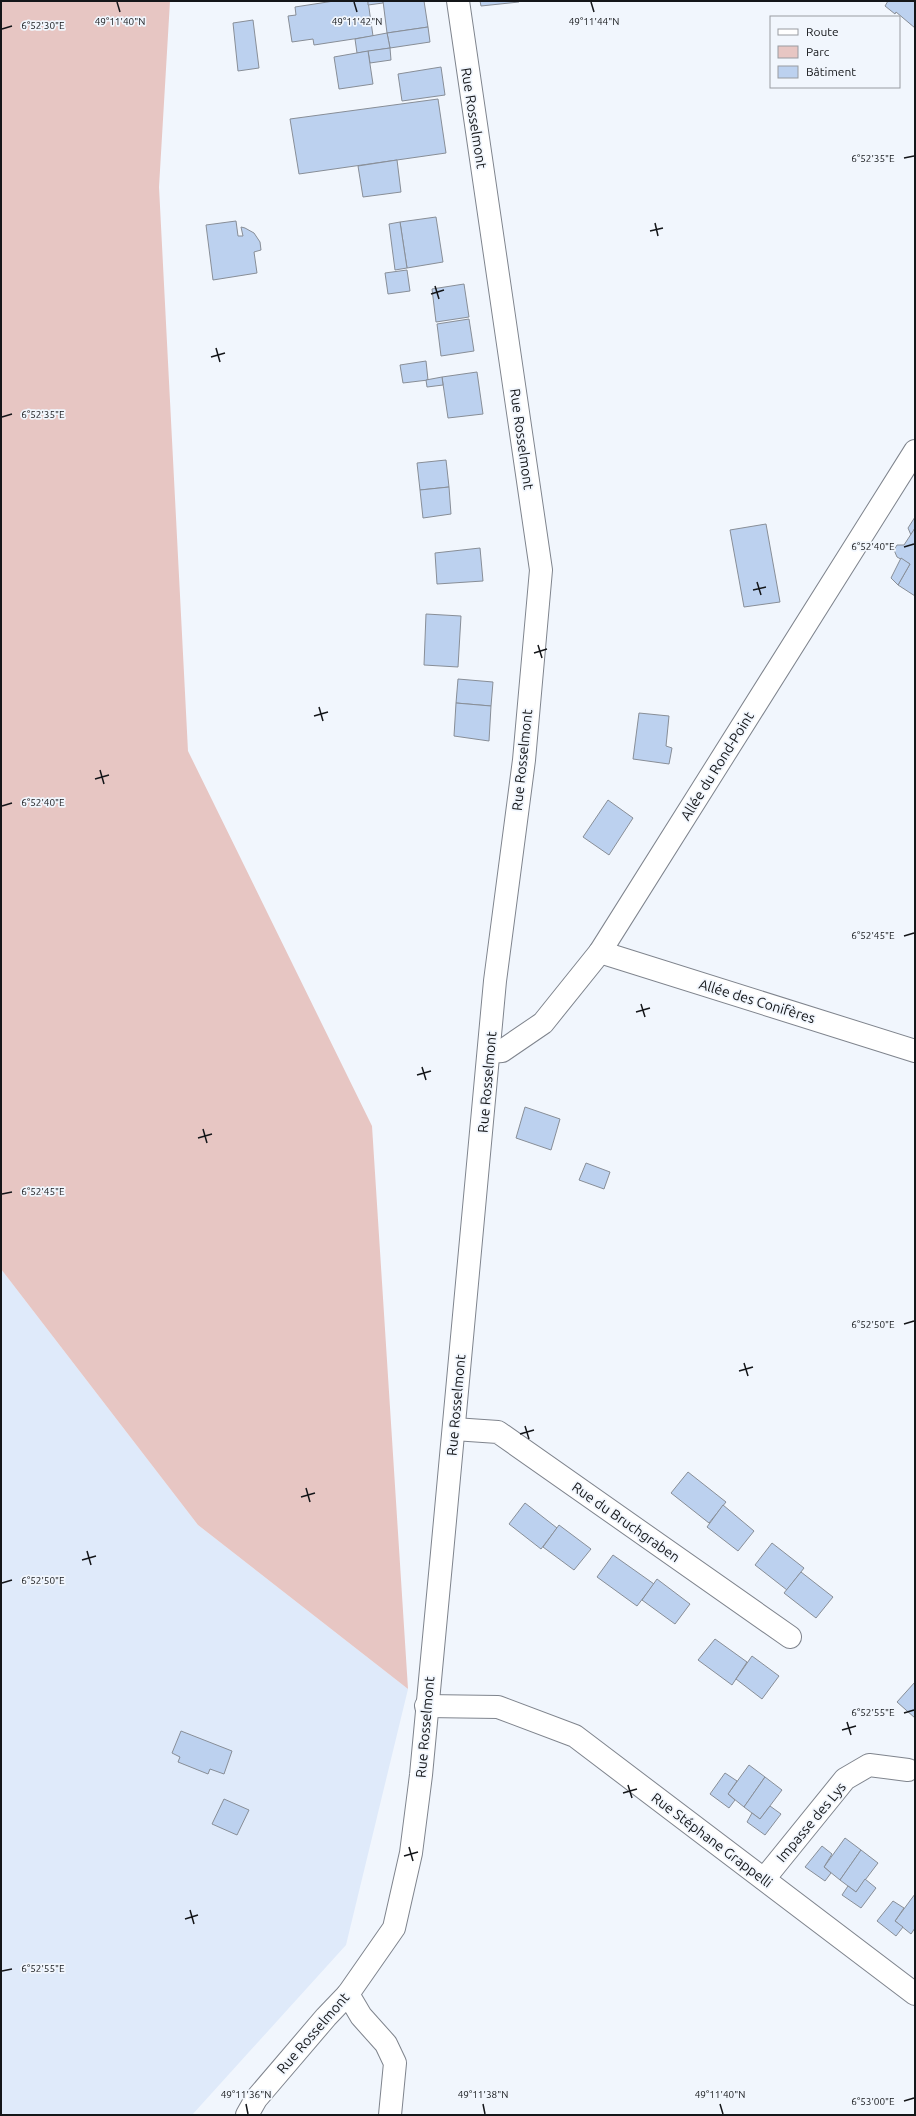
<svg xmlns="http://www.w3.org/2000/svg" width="916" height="2116" font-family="Ubuntu,sans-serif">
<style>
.built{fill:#dfeafa}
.green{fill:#e7c6c3}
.building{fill:#bcd1ef;stroke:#888e97}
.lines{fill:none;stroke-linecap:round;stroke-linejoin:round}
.minor-casing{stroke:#7f848d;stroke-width:24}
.minor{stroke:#fff;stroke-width:22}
.ticks{fill:none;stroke:#141619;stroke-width:1.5}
.labels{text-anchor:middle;stroke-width:3.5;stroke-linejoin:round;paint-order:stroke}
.street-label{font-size:14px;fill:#141619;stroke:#f1f6fd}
.ticks-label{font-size:10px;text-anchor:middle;fill:#141619;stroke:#f1f6fd;stroke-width:3.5;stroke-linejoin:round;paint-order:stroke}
</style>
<rect width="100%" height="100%" fill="#f1f6fd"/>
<polygon class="built" points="1,1269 198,1525 408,1689 346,1945 192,2115 1,2115"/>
<polygon class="green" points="1,1 170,1 159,187 188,751 372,1126 408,1689 198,1525 1,1269"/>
<g class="building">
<polygon points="334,1 368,1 373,36 314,45 313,39 292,42 288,16 296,15 295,7"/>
<polygon points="368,1 383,1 383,3 368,5"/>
<polygon points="383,1 424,1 428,27 387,33"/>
<polygon points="480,1 519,1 519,2 481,6"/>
<polygon points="888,1 915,1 915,28 896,12 895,14 885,6"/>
<polygon points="253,20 259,68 238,71 233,23"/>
<polygon points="428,27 430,42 390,48 387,33"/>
<polygon points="387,33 390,48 357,53 355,39"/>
<polygon points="390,48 391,60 370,63 368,51"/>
<polygon points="368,51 373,84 339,89 334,57"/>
<polygon points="441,67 445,95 402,101 398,74"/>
<polygon points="438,99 446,153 299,174 290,119"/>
<polygon points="397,160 401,192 363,197 358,166"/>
<polygon points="436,217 443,262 407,268 400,222"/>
<polygon points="236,221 238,236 243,236 241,227 245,228 254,233 260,242 261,250 254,252 257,273 213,280 206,225"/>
<polygon points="400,222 407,268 395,270 389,224"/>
<polygon points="407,270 410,291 388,294 385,273"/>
<polygon points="464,284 469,317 436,322 432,289"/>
<polygon points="469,319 474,351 441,356 437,324"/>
<polygon points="426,361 428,380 403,383 400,365"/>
<polygon points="477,372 483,414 448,418 442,377"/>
<polygon points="442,377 443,385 427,387 426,380"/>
<polygon points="446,460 449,487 420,490 417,463"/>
<polygon points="449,487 451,514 423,518 420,490"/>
<polygon points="915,517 915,528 911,535 908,528"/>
<polygon points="766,524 780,602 744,607 730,530"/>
<polygon points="915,528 915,596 898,585 910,564 897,557 894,550 897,545 904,545"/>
<polygon points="480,548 483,581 437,584 435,553"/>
<polygon points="901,558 910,564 898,585 891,578"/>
<polygon points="426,614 461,616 458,667 424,665"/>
<polygon points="458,679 493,682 491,706 456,703"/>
<polygon points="456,703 491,706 489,741 454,736"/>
<polygon points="639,713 669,716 666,746 672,748 669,764 633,759"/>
<polygon points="608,800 633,818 609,855 583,837"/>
<polygon points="525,1107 560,1119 551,1150 516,1138"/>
<polygon points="586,1163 610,1172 604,1189 579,1180"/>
<polygon points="688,1472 726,1502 709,1523 671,1493"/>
<polygon points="525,1503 557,1528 541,1549 509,1524"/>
<polygon points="723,1505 754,1531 738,1551 707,1527"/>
<polygon points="559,1525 591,1549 574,1570 543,1547"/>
<polygon points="772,1543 804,1568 787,1590 755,1565"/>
<polygon points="613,1555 654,1584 637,1606 597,1577"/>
<polygon points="801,1572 833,1597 816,1618 784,1593"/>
<polygon points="657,1579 690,1604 675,1624 642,1600"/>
<polygon points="715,1639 747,1662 732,1685 698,1660"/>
<polygon points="752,1656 779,1676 762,1699 736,1679"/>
<polygon points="915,1682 915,1718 897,1702"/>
<polygon points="181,1731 232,1751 224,1774 210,1769 208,1774 178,1762 180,1757 172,1753"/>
<polygon points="749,1765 765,1777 744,1807 728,1794"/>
<polygon points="725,1773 737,1781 728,1794 735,1800 729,1808 710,1794"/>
<polygon points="765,1777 782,1790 760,1819 744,1807"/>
<polygon points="224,1799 249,1810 237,1835 212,1824"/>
<polygon points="770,1806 781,1814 765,1835 747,1822 752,1813 760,1819"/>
<polygon points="845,1838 861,1850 840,1880 824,1867"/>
<polygon points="822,1846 832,1854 824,1867 831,1873 825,1881 805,1867"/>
<polygon points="861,1850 878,1863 856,1892 840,1880"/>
<polygon points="865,1879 876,1888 861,1908 842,1895 848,1886 856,1892"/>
<polygon points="915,1894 915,1928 911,1934 895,1921"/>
<polygon points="893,1901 904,1908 895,1921 903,1927 896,1936 877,1921"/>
</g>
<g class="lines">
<g class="minor-casing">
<g id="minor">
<polyline points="600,952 915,1051"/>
<polyline points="490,1052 502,1051 543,1023 600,952 915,451"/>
<polyline points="454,1429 498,1432 790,1637"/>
<polyline points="426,1706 498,1707 575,1736 915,1994"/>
<polyline points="764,1879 845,1779 869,1765 908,1770"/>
<polyline points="348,1994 361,2016 386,2044 395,2063 390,2115"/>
<polyline points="247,2115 256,2099 326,2017 348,1994 394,1928 411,1853 421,1775 442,1553 495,981 524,760 541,570 458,1"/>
</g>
</g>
<use href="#minor" class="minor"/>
</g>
<path class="ticks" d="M117,2L120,12M354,2L357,12M591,2L594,12M2,29L12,26M904,158L914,156M655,223L658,236M650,231L663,228M435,286L439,299M431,294L444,290M216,348L220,362M211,357L225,353M2,417L12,414M904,547L914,544M757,582L761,595M753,590L766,587M538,645L542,658M534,653L547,649M319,707L323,721M314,716L328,712M100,770L104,784M95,779L109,775M2,806L12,803M904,936L914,933M641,1004L645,1017M636,1012L650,1008M422,1067L426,1080M417,1075L431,1071M203,1129L207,1143M198,1138L212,1134M2,1194L12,1192M904,1324L914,1321M744,1363L748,1376M739,1371L753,1367M525,1426L529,1439M520,1434L534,1430M306,1488L310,1502M301,1497L315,1493M87,1551L91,1565M82,1560L96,1556M2,1583L12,1580M904,1713L914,1710M847,1722L851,1735M842,1730L856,1726M628,1785L632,1798M623,1793L637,1789M409,1847L413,1861M404,1856L418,1852M190,1910L194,1924M185,1919L198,1915M2,1971L12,1969M904,2101L914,2098M246,2104L248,2114M483,2104L485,2114M720,2104L723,2114"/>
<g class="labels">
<g class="street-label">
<text transform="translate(474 118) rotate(81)" y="5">Rue Rosselmont</text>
<text transform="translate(522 439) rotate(82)" y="5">Rue Rosselmont</text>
<text transform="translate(522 760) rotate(-84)" y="5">Rue Rosselmont</text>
<text transform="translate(717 766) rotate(-58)" y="5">Allée du Rond-Point</text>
<text transform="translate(757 1001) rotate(17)" y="5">Allée des Conifères</text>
<text transform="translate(487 1082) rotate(-85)" y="5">Rue Rosselmont</text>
<text transform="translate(456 1405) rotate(-85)" y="5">Rue Rosselmont</text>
<text transform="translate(626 1522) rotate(35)" y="5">Rue du Bruchgraben</text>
<text transform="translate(425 1727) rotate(-85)" y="5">Rue Rosselmont</text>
<text transform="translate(811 1822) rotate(-50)" y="5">Impasse des Lys</text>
<text transform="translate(712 1840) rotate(37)" y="5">Rue Stéphane Grappelli</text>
<text transform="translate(313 2033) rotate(-49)" y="5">Rue Rosselmont</text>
</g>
</g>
<g class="ticks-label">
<text x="120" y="25">49°11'40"N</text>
<text x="357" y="25">49°11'42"N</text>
<text x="594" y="25">49°11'44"N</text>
<text x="43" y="29">6°52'30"E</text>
<text x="873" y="162">6°52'35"E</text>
<text x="43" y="418">6°52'35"E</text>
<text x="873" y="550">6°52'40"E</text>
<text x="43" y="806">6°52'40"E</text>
<text x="873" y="939">6°52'45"E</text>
<text x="43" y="1195">6°52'45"E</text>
<text x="873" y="1328">6°52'50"E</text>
<text x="43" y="1584">6°52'50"E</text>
<text x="873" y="1716">6°52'55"E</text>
<text x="43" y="1972">6°52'55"E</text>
<text x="246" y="2098">49°11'36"N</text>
<text x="483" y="2098">49°11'38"N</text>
<text x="720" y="2098">49°11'40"N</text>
<text x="873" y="2105">6°53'00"E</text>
</g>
<rect width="916" height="2116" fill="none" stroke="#141619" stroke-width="4"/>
<rect x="770" y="16" width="130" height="72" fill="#f1f6fd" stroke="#999ca2"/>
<rect x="778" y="29" width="20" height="6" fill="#ffffff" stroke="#999ca2"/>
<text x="806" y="36" font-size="12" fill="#141619">Route</text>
<rect x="778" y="46" width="20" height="12" fill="#e7c6c3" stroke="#999ca2"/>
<text x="806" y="56" font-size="12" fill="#141619">Parc</text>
<rect x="778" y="66" width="20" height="12" fill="#bcd1ef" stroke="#999ca2"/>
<text x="806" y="76" font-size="12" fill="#141619">Bâtiment</text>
</svg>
